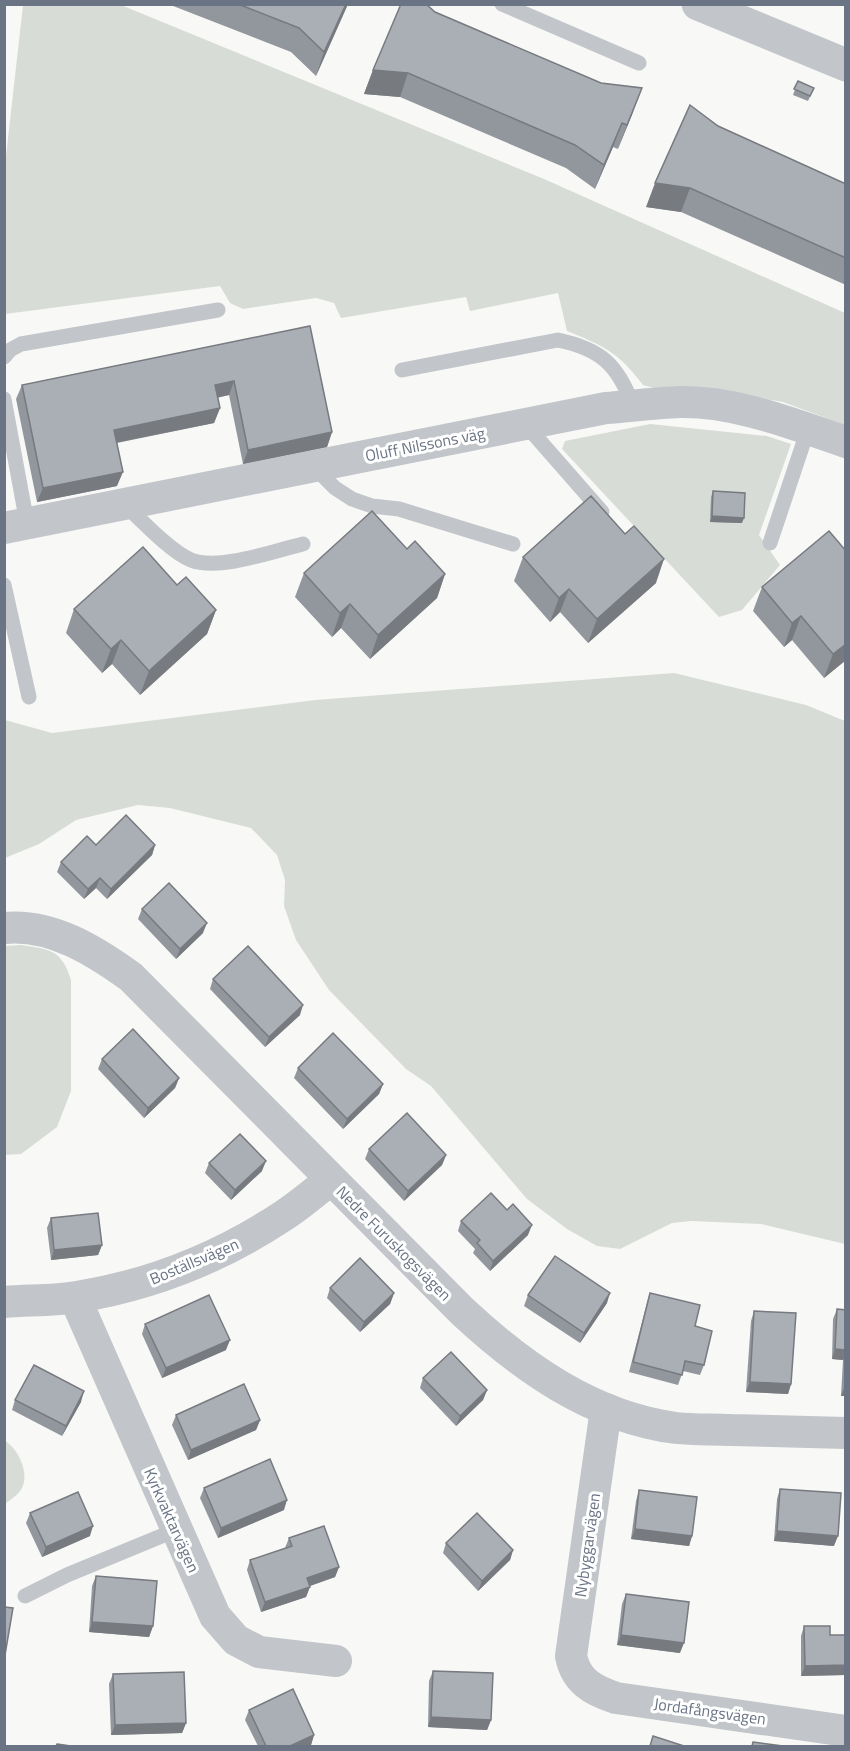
<svg xmlns="http://www.w3.org/2000/svg" width="850" height="1751" font-family="'Titillium Web',sans-serif">
<style>
.green{fill:#d7ddd6}
.lines{fill:none;stroke-linecap:round;stroke-linejoin:round}
.service{stroke:#c2c5c9;stroke-width:15}
.minor{stroke:#c2c5c9;stroke-width:32}
.tertiary{stroke:#c2c5c9;stroke-width:33}
.wall{fill:#92969d}
.shaded-wall{fill:#777a7f}
.building{fill:#aaafb6;stroke:#777a7f;stroke-width:1.5}
.labels{text-anchor:middle;stroke-width:6;stroke-linejoin:round;paint-order:stroke}
.street-label{font-size:16px;fill:#6a7484;stroke:#fff}
</style>
<rect width="100%" height="100%" fill="#f8f8f6"/>
<g class="green">
<path d="M23,5H121L544,179L845,313V425L783,402L715,390L654,388L643,385C618,352 604,346 567,331L558,293L470,311L466,297L341,318L334,303L316,298L243,309L230,303L220,286L5,314V165Z"/>
<polygon points="650,424 767,436 791,444 759,535 780,565 742,610 719,617 562,449 565,441"/>
<polygon points="674,673 806,705 845,721 845,1244 761,1224 691,1221 672,1223 620,1249 597,1246 567,1229 527,1199 431,1086 406,1069 329,990 296,940 284,906 285,880 277,855 251,828 170,808 138,805 76,820 39,844 5,858 5,720 52,733 315,700"/>
<path d="M21,945C50,949 62,950 71,980V1091L57,1127L21,1154L5,1155L4,946Z"/>
<path d="M5,1441C18,1448 30,1474 22,1488C19,1494 10,1500 5,1504Z"/>
</g>
<g class="lines">
<g class="service">
<polyline points="502,4 639,63"/>
<polyline points="4,357 10,350 21,344 218,310"/>
<path d="M402,370L558,340C601,349 618,365 633,406"/>
<polyline points="4,399 27,523"/>
<polyline points="525,424 602,512"/>
<polyline points="314,467 335,488 352,499 372,506 399,509 513,544"/>
<path d="M124,504C141,520 171,552 191,560C219,571 273,551 303,544"/>
<polyline points="770,543 808,429"/>
<polyline points="4,585 29,697"/>
<polyline points="25,1596 67,1575 176,1530"/>
</g>
<g class="minor">
<path d="M4,528L606,408C631,406 656,403 680,402C736,401 793,424 846,442"/>
<path d="M4,928C51,923 95,951 131,977L462,1311C522,1367 592,1417 676,1428C694,1430 713,1429 731,1430C769,1431 807,1432 846,1433"/>
<polyline points="75,1298 215,1616 236,1640 259,1652 336,1661"/>
<path d="M4,1302C28,1300 54,1301 77,1297C151,1285 221,1257 283,1216C300,1205 315,1192 330,1180"/>
<path d="M606,1409L571,1656C576,1681 592,1690 616,1698L846,1731"/>
</g>
<polyline class="tertiary" points="698,4 846,65"/>
</g>
<g class="wall">
<polygon points="168,4 348,4 316,76 291,52"/>
<polygon points="435,12 633,112 618,149 613,147 595,189 566,168 400,97 364,94 373,70"/>
<polygon points="798,81 814,88 808,101 793,95"/>
<polygon points="718,126 846,184 846,285 681,212 646,207"/>
<polygon points="310,326 332,432 327,447 243,464 229,395 217,398 220,408 214,423 117,443 117,486 37,502 16,399 22,385"/>
<polygon points="713,491 742,523 710,522 711,497"/>
<polygon points="407,549 445,574 437,598 370,659 341,628 332,637 295,597 304,573"/>
<polygon points="846,551 846,660 824,678 792,640 784,647 753,611 762,587"/>
<polygon points="523,557 656,583 588,643 560,612 550,622 514,581"/>
<polygon points="177,585 216,610 207,634 140,695 112,664 102,673 66,633 74,609"/>
<polygon points="96,845 155,845 152,855 107,899 96,888 84,899 57,872 61,862"/>
<polygon points="142,909 203,933 176,959 138,919"/>
<polygon points="213,979 300,1015 265,1047 210,989"/>
<polygon points="102,1059 179,1078 175,1088 144,1118 98,1069"/>
<polygon points="298,1068 383,1084 379,1094 343,1129 294,1078"/>
<polygon points="369,1149 446,1155 442,1165 404,1201 365,1159"/>
<polygon points="209,1163 262,1171 231,1200 205,1173"/>
<polygon points="507,1210 528,1235 490,1271 473,1253 475,1249 458,1231 461,1221"/>
<polygon points="51,1218 102,1245 98,1255 51,1260 47,1228"/>
<polygon points="330,1288 394,1293 390,1304 360,1332 327,1298"/>
<polygon points="650,1293 695,1326 704,1365 700,1375 683,1371 678,1385 629,1372 647,1303"/>
<polygon points="528,1295 607,1303 580,1343 524,1306"/>
<polygon points="837,1309 846,1310 846,1396 841,1396 843,1360 832,1359 833,1319"/>
<polygon points="754,1311 791,1384 788,1394 746,1392 751,1321"/>
<polygon points="145,1324 226,1350 162,1378 142,1334"/>
<polygon points="423,1378 487,1390 483,1400 456,1426 420,1388"/>
<polygon points="15,1400 81,1402 62,1436 12,1410"/>
<polygon points="176,1415 260,1420 256,1430 188,1460 172,1425"/>
<polygon points="204,1488 284,1510 218,1538 200,1498"/>
<polygon points="780,1489 834,1546 774,1541 777,1499"/>
<polygon points="639,1490 692,1536 689,1546 631,1539 636,1501"/>
<polygon points="30,1513 90,1536 42,1557 26,1523"/>
<polygon points="289,1538 339,1567 335,1577 310,1586 306,1597 261,1612 247,1570 250,1560 285,1548"/>
<polygon points="446,1543 513,1550 510,1560 478,1591 443,1553"/>
<polygon points="96,1576 153,1626 149,1637 89,1632 92,1586"/>
<polygon points="626,1594 680,1653 617,1645 622,1604"/>
<polygon points="804,1626 830,1635 845,1675 801,1676 801,1636"/>
<polygon points="433,1671 491,1720 487,1730 428,1727 429,1681"/>
<polygon points="113,1674 186,1723 182,1733 111,1735 109,1684"/>
<polygon points="249,1710 314,1735 311,1745 308,1746 258,1746 245,1720"/>
</g>
<g class="shaded-wall">
<polygon points="346,4 348,4 316,76 324,52"/>
<polygon points="373,70 408,73 400,97 364,94"/>
<polygon points="642,88 633,112 618,149 627,125"/>
<polygon points="622,123 613,147 595,189 604,165"/>
<polygon points="655,183 690,188 681,212 646,207"/>
<polygon points="234,381 229,395 209,399 215,385"/>
<polygon points="220,408 214,423 109,444 114,430"/>
<polygon points="332,432 327,447 243,464 248,450"/>
<polygon points="123,472 117,486 37,502 43,488"/>
<polygon points="712,516 744,518 742,523 710,522"/>
<polygon points="664,559 656,583 588,643 597,619"/>
<polygon points="445,574 437,598 370,659 378,635"/>
<polygon points="569,589 560,612 550,622 559,598"/>
<polygon points="350,604 341,628 332,637 340,613"/>
<polygon points="216,610 207,634 140,695 149,671"/>
<polygon points="801,616 792,640 784,647 792,623"/>
<polygon points="121,640 112,664 102,673 111,649"/>
<polygon points="846,644 846,660 824,678 833,654"/>
<polygon points="155,845 152,855 107,899 111,889"/>
<polygon points="100,878 96,888 84,899 88,889"/>
<polygon points="207,923 203,933 176,959 180,949"/>
<polygon points="303,1005 300,1015 265,1047 269,1037"/>
<polygon points="179,1078 175,1088 144,1118 148,1108"/>
<polygon points="383,1084 379,1094 343,1129 347,1119"/>
<polygon points="446,1155 442,1165 404,1201 408,1191"/>
<polygon points="266,1161 262,1171 231,1200 235,1190"/>
<polygon points="532,1225 528,1235 490,1271 493,1261"/>
<polygon points="102,1245 98,1255 51,1260 54,1250"/>
<polygon points="394,1293 390,1304 360,1332 364,1322"/>
<polygon points="610,1293 607,1303 580,1343 584,1333"/>
<polygon points="230,1340 226,1350 162,1378 166,1368"/>
<polygon points="835,1349 846,1350 846,1354 843,1360 832,1359"/>
<polygon points="750,1382 791,1384 788,1394 746,1392"/>
<polygon points="845,1386 846,1396 841,1396"/>
<polygon points="487,1390 483,1400 456,1426 460,1416"/>
<polygon points="84,1391 81,1402 62,1436 66,1426"/>
<polygon points="260,1420 256,1430 188,1460 191,1450"/>
<polygon points="287,1500 284,1510 218,1538 221,1528"/>
<polygon points="93,1526 90,1536 42,1557 46,1547"/>
<polygon points="635,1529 692,1536 689,1546 631,1539"/>
<polygon points="777,1531 838,1536 834,1546 774,1541"/>
<polygon points="513,1550 510,1560 478,1591 482,1581"/>
<polygon points="339,1567 335,1577 304,1588 307,1578"/>
<polygon points="310,1587 306,1597 261,1612 265,1602"/>
<polygon points="92,1622 153,1626 149,1637 89,1632"/>
<polygon points="621,1635 684,1643 680,1653 617,1645"/>
<polygon points="846,1665 845,1675 801,1676 805,1666"/>
<polygon points="431,1717 491,1720 487,1730 428,1727"/>
<polygon points="186,1723 182,1733 111,1735 115,1725"/>
<polygon points="314,1735 311,1745 308,1746 290,1746"/>
</g>
<g class="building">
<polygon points="238,4 346,4 324,52 299,28"/>
<polygon points="401,4 426,4 435,12 601,83 642,88 627,125 622,123 604,165 575,145 408,73 373,70"/>
<polygon points="798,81 814,88 810,96 794,89"/>
<polygon points="690,105 718,126 846,184 846,258 690,188 655,183"/>
<polygon points="310,326 332,432 248,450 234,381 215,385 220,408 114,430 123,472 43,488 22,385"/>
<polygon points="713,491 745,493 744,518 712,516"/>
<polygon points="591,496 625,534 634,526 664,559 597,619 569,589 559,598 523,557"/>
<polygon points="372,511 407,549 415,541 445,574 378,635 350,604 340,613 304,573"/>
<polygon points="829,531 846,551 846,644 833,654 801,616 792,623 762,587"/>
<polygon points="143,547 177,585 186,577 216,610 149,671 121,640 111,649 74,609"/>
<polygon points="126,815 155,845 111,889 100,878 88,889 61,862 87,836 96,845"/>
<polygon points="169,883 207,923 180,949 142,909"/>
<polygon points="248,946 303,1005 269,1037 213,979"/>
<polygon points="133,1029 179,1078 148,1108 102,1059"/>
<polygon points="333,1033 383,1084 347,1119 298,1068"/>
<polygon points="407,1113 446,1155 408,1191 369,1149"/>
<polygon points="240,1134 266,1161 235,1190 209,1163"/>
<polygon points="491,1193 507,1210 513,1204 532,1225 493,1261 477,1243 480,1240 461,1221"/>
<polygon points="98,1213 102,1245 54,1250 51,1218"/>
<polygon points="555,1256 610,1293 584,1333 528,1295"/>
<polygon points="360,1258 394,1293 364,1322 330,1288"/>
<polygon points="650,1293 700,1305 695,1326 712,1331 704,1365 685,1361 682,1375 633,1362"/>
<polygon points="209,1295 230,1340 166,1368 145,1324"/>
<polygon points="837,1309 846,1310 846,1350 835,1349"/>
<polygon points="754,1311 796,1313 791,1384 750,1382"/>
<polygon points="451,1352 487,1390 460,1416 423,1378"/>
<polygon points="34,1365 84,1391 66,1426 15,1400"/>
<polygon points="244,1384 260,1420 191,1450 176,1415"/>
<polygon points="270,1459 287,1500 221,1528 204,1488"/>
<polygon points="780,1489 841,1493 838,1536 777,1531"/>
<polygon points="639,1490 697,1497 692,1536 635,1529"/>
<polygon points="78,1492 93,1526 46,1547 30,1513"/>
<polygon points="477,1513 513,1550 482,1581 446,1543"/>
<polygon points="324,1526 339,1567 307,1578 310,1587 265,1602 250,1560 292,1546 289,1538"/>
<polygon points="96,1576 157,1581 153,1626 92,1622"/>
<polygon points="626,1594 689,1602 684,1643 621,1635"/>
<polygon points="4,1607 13,1608 5,1655 4,1655"/>
<polygon points="804,1626 830,1626 830,1635 846,1635 846,1665 805,1666"/>
<polygon points="433,1671 493,1673 491,1720 431,1717"/>
<polygon points="184,1672 186,1723 115,1725 113,1674"/>
<polygon points="293,1689 314,1735 290,1746 266,1746 249,1710"/>
<polygon points="653,1736 684,1746 650,1746"/>
<polygon points="753,1742 783,1746 752,1746"/>
<polygon points="57,1744 71,1746 56,1746"/>
</g>
<g class="labels">
<g class="street-label">
<text transform="translate(425 444) rotate(-11)" y="6">Oluff Nilssons väg</text>
<text transform="translate(394 1243) rotate(45)" y="6">Nedre Furuskogsvägen</text>
<text transform="translate(194 1261) rotate(-23)" y="6">Boställsvägen</text>
<text transform="translate(172 1520) rotate(66)" y="6">Kyrkvaktarvägen</text>
<text transform="translate(587 1545) rotate(-82)" y="6">Nybyggarvägen</text>
<text transform="translate(710 1711) rotate(8)" y="6">Jordafångsvägen</text>
</g>
</g>
<rect width="850" height="1751" fill="none" stroke="#6a7484" stroke-width="12"/>
</svg>
